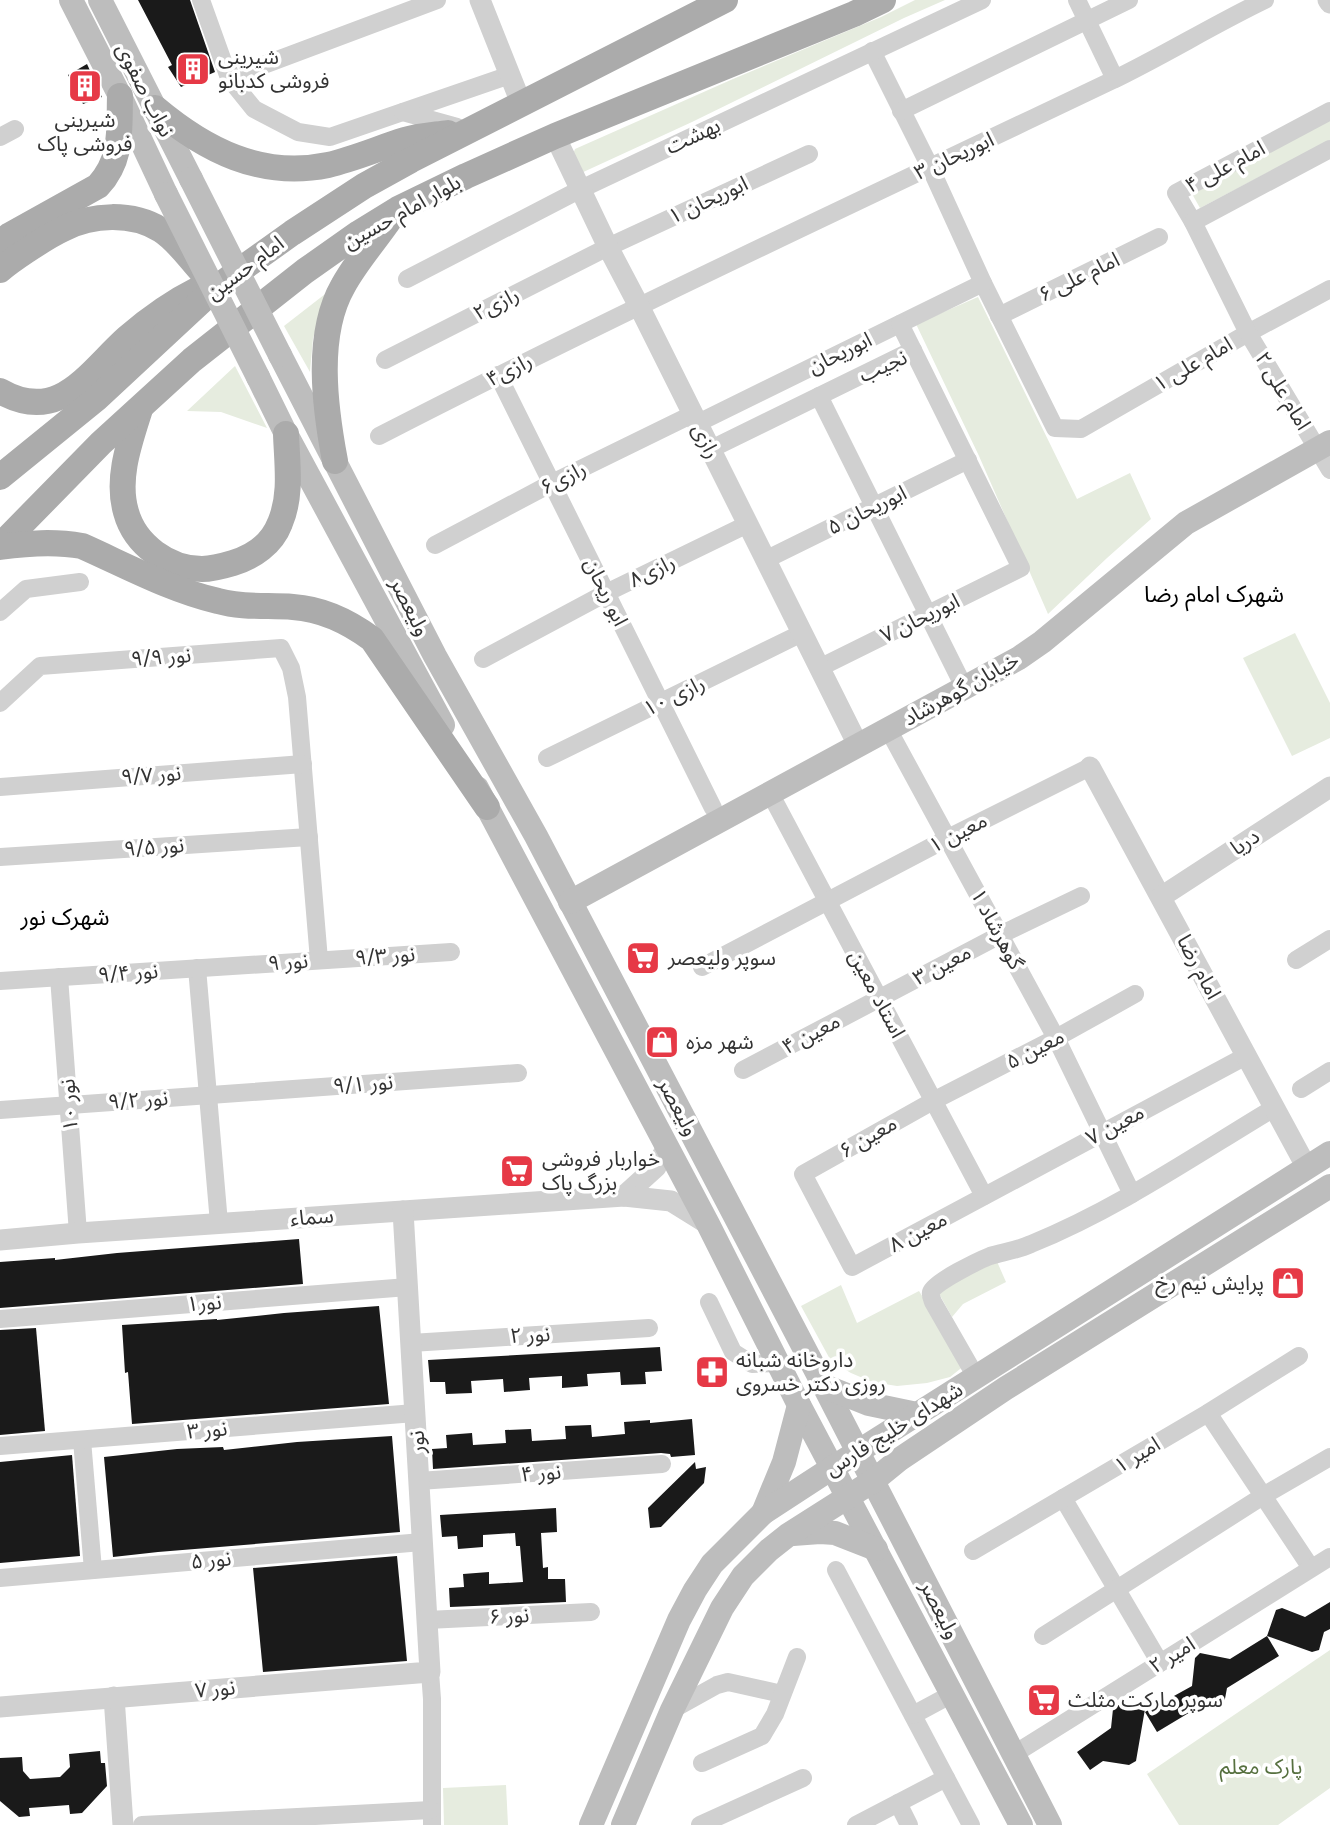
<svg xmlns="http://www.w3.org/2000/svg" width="1330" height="1825" font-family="Figtree,'Noto Sans Arabic',sans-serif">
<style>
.green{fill:#e6ecdf}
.building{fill:#1a1a1a}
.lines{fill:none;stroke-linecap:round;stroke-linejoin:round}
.minor{stroke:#d0d0d0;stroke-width:18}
.tertiary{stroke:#d0d0d0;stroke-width:21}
.secondary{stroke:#bdbdbd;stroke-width:24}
.primary{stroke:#ababab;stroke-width:26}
.secondary-bridge{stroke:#bdbdbd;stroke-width:24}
.labels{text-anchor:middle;stroke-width:7;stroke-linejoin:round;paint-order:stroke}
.poi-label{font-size:21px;fill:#333;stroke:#fff;text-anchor:start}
.street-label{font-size:21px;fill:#333;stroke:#fff}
.park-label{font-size:21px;fill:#56703f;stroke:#fff}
.neighbourhood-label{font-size:23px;fill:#000;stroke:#fff}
</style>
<rect width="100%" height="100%" fill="#fff"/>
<g class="green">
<polygon points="915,0 945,0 904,18 692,122 579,174 571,159 575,149 733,79 881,17"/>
<polygon points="1330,119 1330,140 1200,208 1191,192"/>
<polygon points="329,291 313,338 310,372 284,326"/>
<polygon points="978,297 1077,499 1130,473 1151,519 1107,558 1048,614 979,456 916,324"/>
<polygon points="235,366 267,428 221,412 187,411"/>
<polygon points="1295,633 1330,703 1330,738 1292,756 1243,658"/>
<polygon points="995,1257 1006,1282 963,1304 952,1317 937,1290"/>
<polygon points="841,1285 857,1323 919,1291 965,1365 950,1377 927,1383 897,1386 872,1382 851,1373 831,1361 801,1306"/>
<polygon points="1330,1650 1330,1788 1278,1825 1179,1825 1147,1774"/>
<polygon points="506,1785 508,1825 444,1825 443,1788"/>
</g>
<g class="building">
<polygon points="138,0 190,0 215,72 181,87 168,67 172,65"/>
<polygon points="87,64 102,97 83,104 68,75"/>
<polygon points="299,1239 303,1284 0,1308 0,1262 55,1258 55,1260 117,1253"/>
<polygon points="379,1306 389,1404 132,1424 128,1372 125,1373 122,1325 217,1319 217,1320 284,1313"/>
<polygon points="36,1328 45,1431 0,1435 0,1330"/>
<polygon points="660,1347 662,1371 645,1372 646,1384 621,1385 620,1372 587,1374 588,1386 562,1388 562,1376 529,1378 530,1390 504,1392 503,1379 471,1381 472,1393 446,1394 445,1382 430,1382 428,1360"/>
<polygon points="692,1419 695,1455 671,1457 670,1454 661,1453 433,1469 432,1449 447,1448 446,1435 472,1433 473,1445 506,1443 505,1430 531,1429 532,1441 566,1439 565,1426 591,1425 592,1437 625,1434 624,1422 650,1420 650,1423"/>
<polygon points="392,1436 400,1532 158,1552 113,1557 104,1457 177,1449 223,1447 224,1450 297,1442"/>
<polygon points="72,1455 80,1556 0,1563 0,1462"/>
<polygon points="695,1462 696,1469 706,1467 704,1483 661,1527 650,1528 648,1508"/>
<polygon points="556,1508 557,1532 541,1533 543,1568 548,1567 548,1579 565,1579 566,1602 450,1607 449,1588 464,1587 463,1574 489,1572 489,1584 523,1582 520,1546 516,1546 515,1533 483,1535 483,1547 458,1549 457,1536 442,1537 440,1515"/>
<polygon points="397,1556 407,1661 263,1672 253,1568"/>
<polygon points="1330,1602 1330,1629 1324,1632 1319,1650 1312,1652 1267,1636 1276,1610 1282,1608 1305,1617"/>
<polygon points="1267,1636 1279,1656 1227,1688 1224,1704 1219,1709 1202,1705 1157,1732 1145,1712 1192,1686 1195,1658 1200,1653 1230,1659"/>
<polygon points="1118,1705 1145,1709 1136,1761 1129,1765 1103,1761 1090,1770 1077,1752 1111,1728 1113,1709"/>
<polygon points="100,1751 101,1763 105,1763 107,1786 82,1813 70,1814 69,1805 29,1808 30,1816 19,1817 0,1801 0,1758 22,1757 23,1771 30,1779 60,1777 70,1767 69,1754"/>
</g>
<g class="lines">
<g class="minor">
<polyline points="201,0 229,78 254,109 298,132 330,137 510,75"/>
<polyline points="1077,0 1115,79"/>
<polyline points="872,51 930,167 983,283 1055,428 1081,429 1248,333 1330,289"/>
<polyline points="229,78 437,0"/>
<polyline points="901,111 1129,0"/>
<polyline points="1330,111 1176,193 1193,222 1248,333 1330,470"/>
<polyline points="403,112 457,127"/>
<polyline points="0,137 15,129"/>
<polyline points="1193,222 1330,149"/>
<polyline points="407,279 581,189 982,0"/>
<polyline points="999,316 1159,237"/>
<polyline points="385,360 608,247 809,154"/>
<polyline points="498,375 713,808"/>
<polyline points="819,396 964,687"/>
<polyline points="698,423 983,283"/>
<path d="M379,436C620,312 866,198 1111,81C1163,56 1213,25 1265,0"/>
<polyline points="711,449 913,350"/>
<polyline points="435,545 552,483 693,414"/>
<polyline points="765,560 968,460"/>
<polyline points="0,612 26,589 80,582"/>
<polyline points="483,659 606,593 748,524"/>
<polyline points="819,668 1021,568 900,324"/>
<polyline points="0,703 40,666 281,648 291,668 297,697 319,960"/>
<polyline points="888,729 1056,1038 1132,1194"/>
<polyline points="547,758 802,633"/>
<polyline points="0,787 303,764"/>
<polyline points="770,793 984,1196"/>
<polyline points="0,857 309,837"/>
<polyline points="1296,960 1330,939"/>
<polyline points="702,967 948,838 1090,767"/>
<polyline points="197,968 219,1223"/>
<polyline points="59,977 78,1233"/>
<polyline points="0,981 451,952"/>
<polyline points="1135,994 1056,1038 933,1101 803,1174 852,1267 1246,1056"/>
<polyline points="743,1070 1000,935 1081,896"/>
<polyline points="1301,1089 1330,1071"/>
<polyline points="0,1110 518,1073"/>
<polyline points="709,1302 733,1352 752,1364 778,1363"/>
<polyline points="0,1319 408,1287"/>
<polyline points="411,1343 649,1328"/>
<path d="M976,1377L933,1302C932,1299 930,1295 931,1292C934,1282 980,1260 990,1256C1004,1252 1018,1250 1031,1244C1117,1209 1194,1156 1274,1108"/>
<polyline points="1208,1413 1311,1568"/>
<polyline points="82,1440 93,1570"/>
<polyline points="0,1446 415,1413"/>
<polyline points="419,1481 662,1464"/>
<polyline points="1063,1498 1160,1663"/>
<polyline points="973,1551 1208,1413 1299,1356"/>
<polyline points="836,1570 946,1778"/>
<polyline points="0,1578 422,1542"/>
<polyline points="427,1620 591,1612"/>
<polyline points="1043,1636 1263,1496 1330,1457"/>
<polyline points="430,1672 432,1699 432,1825"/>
<polyline points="672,1710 717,1685 728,1682 782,1694"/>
<polyline points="913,1715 952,1694"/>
<polyline points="1014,1754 1330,1557"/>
<polyline points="702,1763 762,1736 775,1714 797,1657"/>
<polyline points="898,1803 909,1825"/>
<polyline points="142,1825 431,1810"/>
<polyline points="700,1825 803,1778"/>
<polyline points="856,1825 946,1778 971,1825"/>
</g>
<g class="tertiary">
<polyline points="480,0 521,103"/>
<polyline points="1328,0 1330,3"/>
<polyline points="555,136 608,247 639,306 858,745"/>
<polyline points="1090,767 1307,1168"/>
<polyline points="1161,897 1330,787"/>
<polyline points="624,1196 656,1167 667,1147"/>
<polyline points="0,1240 78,1233 624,1196 671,1201 708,1224"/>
<polyline points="114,1697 123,1825"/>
<polyline points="0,1707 430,1672 403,1211"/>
</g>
<g class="secondary">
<polyline points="71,0 120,96 166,194"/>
<polyline points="100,0 191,179"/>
<polyline points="280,355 435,656 536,836 824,1386 1050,1825"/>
<polyline points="258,377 286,434 443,725"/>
<polyline points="477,788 708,1224 799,1405 1021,1825"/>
<polyline points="570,902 1019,658 1042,642 1186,523 1330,442"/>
<polyline points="824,1386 869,1404 917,1414"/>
<polyline points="763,1513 784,1462 799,1405"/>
<polyline points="793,1534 820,1532 835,1533 876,1549"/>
<polyline points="591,1825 679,1620 695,1590 712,1564 763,1513 832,1468 1330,1153"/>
<polyline points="623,1825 672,1710 722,1608 743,1576 769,1550 788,1535 873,1481 900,1459 1006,1388 1330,1186"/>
</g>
<g class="primary">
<path d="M155,108C205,150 261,179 328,165C354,159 379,148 405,140C418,136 434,135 448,133"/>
<path d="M0,242L10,235L98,186C123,159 119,130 120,96"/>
<path d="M0,270C8,263 17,257 26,251C38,243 50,235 63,229C92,214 132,212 161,230C177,240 189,258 202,272"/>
<path d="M0,391C59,425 88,373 127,338C149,319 173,302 199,289"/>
<path d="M140,409C130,441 116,478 126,512C135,545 169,569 202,569C213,569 223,566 233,563C253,557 272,544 280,523C292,495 287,464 286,434"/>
<path d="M335,461C325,408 315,335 343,286C356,262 375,241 390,219"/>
<polyline points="0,477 96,399 210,293 236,273 292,233 364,186 411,160 725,0"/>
<polyline points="0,546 101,443 192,360 305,271 359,233 398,209 466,176 555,136 854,14 883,0"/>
<path d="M0,547C28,543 54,541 82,546C127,566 171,590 218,601C243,608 268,605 293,607C323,609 349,622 372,639L487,807"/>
</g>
<g class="secondary-bridge">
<polyline points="191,179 280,355"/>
<polyline points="166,194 258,377"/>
</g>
</g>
<defs>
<g id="building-square" transform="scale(1.75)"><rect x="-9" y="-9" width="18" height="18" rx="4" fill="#e63946" stroke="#fff"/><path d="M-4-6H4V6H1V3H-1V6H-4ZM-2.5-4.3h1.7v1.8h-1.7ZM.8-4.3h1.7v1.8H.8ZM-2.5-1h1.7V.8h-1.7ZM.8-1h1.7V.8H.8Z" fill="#fff"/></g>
<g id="supermarket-square" transform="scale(1.75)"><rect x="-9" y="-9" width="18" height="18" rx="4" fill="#e63946" stroke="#fff"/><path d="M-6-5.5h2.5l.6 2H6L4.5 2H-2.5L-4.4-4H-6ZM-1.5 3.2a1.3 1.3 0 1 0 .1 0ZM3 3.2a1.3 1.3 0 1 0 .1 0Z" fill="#fff"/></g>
<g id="shop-square" transform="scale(1.75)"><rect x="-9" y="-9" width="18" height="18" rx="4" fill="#e63946" stroke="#fff"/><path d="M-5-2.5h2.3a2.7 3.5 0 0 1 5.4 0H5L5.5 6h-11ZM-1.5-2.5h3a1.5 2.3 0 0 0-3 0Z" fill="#fff"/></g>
<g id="pharmacy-square" transform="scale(1.75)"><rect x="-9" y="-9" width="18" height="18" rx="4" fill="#e63946" stroke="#fff"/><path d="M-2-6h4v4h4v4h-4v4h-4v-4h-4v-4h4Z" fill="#fff"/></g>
</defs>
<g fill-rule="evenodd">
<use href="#building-square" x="193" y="69"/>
<use href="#building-square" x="85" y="86"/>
<use href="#supermarket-square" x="643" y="958"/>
<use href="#shop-square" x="662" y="1042"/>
<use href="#supermarket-square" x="517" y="1171"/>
<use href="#shop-square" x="1288" y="1283"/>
<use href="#pharmacy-square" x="712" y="1372"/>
<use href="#supermarket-square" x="1044" y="1700"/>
</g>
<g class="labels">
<g class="poi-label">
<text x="218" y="64">شیرینی<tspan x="218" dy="24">فروشی کدبانو</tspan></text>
<text x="85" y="127" text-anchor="middle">شیرینی<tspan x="85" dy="24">فروشی پاک</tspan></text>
<text x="668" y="965">سوپر ولیعصر</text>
<text x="686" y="1049">شهر مزه</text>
<text x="542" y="1166">خواربار فروشی<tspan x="542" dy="24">بزرگ پاک</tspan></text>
<text x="1264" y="1290" text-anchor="end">پرایش نیم رخ</text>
<text x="736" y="1367">داروخانه شبانه<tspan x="736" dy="24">روزی دکتر خسروی</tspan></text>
<text x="1068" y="1707">سوپر مارکت مثلث</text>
</g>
<g class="street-label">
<text transform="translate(145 90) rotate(63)" y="7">نواب صفوی</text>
<text transform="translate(693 136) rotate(-25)" y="7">بهشت</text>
<text transform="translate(954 156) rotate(-25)" y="7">ابوریحان ۳</text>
<text transform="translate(1225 167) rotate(-28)" y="7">امام علی ۴</text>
<text transform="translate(708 200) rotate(-25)" y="7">ابوریحان ۱</text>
<text transform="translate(402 212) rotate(-29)" y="7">بلوار امام حسین</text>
<text transform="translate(245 268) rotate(-37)" y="7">امام حسین</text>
<text transform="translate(1079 277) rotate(-26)" y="7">امام علی ۶</text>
<text transform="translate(496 304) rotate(-27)" y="7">رازی۲</text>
<text transform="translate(840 353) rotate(-26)" y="7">ابوریحان</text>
<text transform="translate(1193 364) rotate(-30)" y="7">امام علی ۱</text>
<text transform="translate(883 366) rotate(-24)" y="7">نجیب</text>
<text transform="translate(509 370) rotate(-27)" y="7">رازی۴</text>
<text transform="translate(1283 391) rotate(59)" y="7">امام علی ۲</text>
<text transform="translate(706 441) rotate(64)" y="7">رازی</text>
<text transform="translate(563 478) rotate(-27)" y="7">رازی۶</text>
<text transform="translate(867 510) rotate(-26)" y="7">ابوریحان ۵</text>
<text transform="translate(652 571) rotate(-26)" y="7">رازی۸</text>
<text transform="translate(606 592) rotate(64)" y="7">ابو ریحان</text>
<text transform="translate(410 607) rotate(63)" y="7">ولیعصر</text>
<text transform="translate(920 618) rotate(-26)" y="7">ابوریحان ۷</text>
<text transform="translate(161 657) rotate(-4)" y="7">نور ۹/۹</text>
<text transform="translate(961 689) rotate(-29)" y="7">خیابان گوهرشاد</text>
<text transform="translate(674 696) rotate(-26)" y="7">رازی ۱۰</text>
<text transform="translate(151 775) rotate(-4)" y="7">نور ۹/۷</text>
<text transform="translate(958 833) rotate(-27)" y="7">معین ۱</text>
<text transform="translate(1245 842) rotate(-33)" y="7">دریا</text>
<text transform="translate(154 847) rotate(-4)" y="7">نور ۹/۵</text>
<text transform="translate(997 929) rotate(62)" y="7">گوهرشاد ۱</text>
<text transform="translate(385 956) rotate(-4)" y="7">نور ۹/۳</text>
<text transform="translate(288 962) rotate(-4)" y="7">نور ۹</text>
<text transform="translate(942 965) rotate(-28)" y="7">معین ۳</text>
<text transform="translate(1199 967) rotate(62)" y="7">امام رضا</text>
<text transform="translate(128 973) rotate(-4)" y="7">نور ۹/۴</text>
<text transform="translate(877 994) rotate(62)" y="7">استاد معین</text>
<text transform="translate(811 1034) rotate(-28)" y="7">معین ۴</text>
<text transform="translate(1035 1049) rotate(-27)" y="7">معین ۵</text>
<text transform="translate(363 1084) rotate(-4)" y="7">نور ۹/۱</text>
<text transform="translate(138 1100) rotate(-4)" y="7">نور ۹/۲</text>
<text transform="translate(69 1105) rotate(-94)" y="7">نور ۱۰</text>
<text transform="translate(678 1107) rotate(62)" y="7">ولیعصر</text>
<text transform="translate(1115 1125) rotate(-28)" y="7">معین ۷</text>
<text transform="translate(868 1137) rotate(-30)" y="7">معین ۶</text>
<text transform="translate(312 1217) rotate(-4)" y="7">سماء</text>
<text transform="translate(918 1232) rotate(-28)" y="7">معین ۸</text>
<text transform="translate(204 1303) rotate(-4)" y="7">نور۱</text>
<text transform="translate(530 1335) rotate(-3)" y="7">نور ۲</text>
<text transform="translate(894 1429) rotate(-32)" y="7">شهدای خلیج فارس</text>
<text transform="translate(207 1430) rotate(-5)" y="7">نور ۳</text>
<text transform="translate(417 1442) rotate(-93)" y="7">نور</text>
<text transform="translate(1137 1455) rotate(-31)" y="7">امیر ۱</text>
<text transform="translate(541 1473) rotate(-4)" y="7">نور ۴</text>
<text transform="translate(211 1560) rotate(-5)" y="7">نور ۵</text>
<text transform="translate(940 1610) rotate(63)" y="7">ولیعصر</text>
<text transform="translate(509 1616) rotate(-3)" y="7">نور ۶</text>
<text transform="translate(1172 1655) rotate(-32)" y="7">امیر ۲</text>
<text transform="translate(215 1689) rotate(-5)" y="7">نور ۷</text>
</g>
<g class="park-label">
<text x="1261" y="1774">پارک معلم</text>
</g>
<g class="neighbourhood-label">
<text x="1214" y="602">شهرک امام رضا</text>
<text x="65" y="925">شهرک نور</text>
</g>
</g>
</svg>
